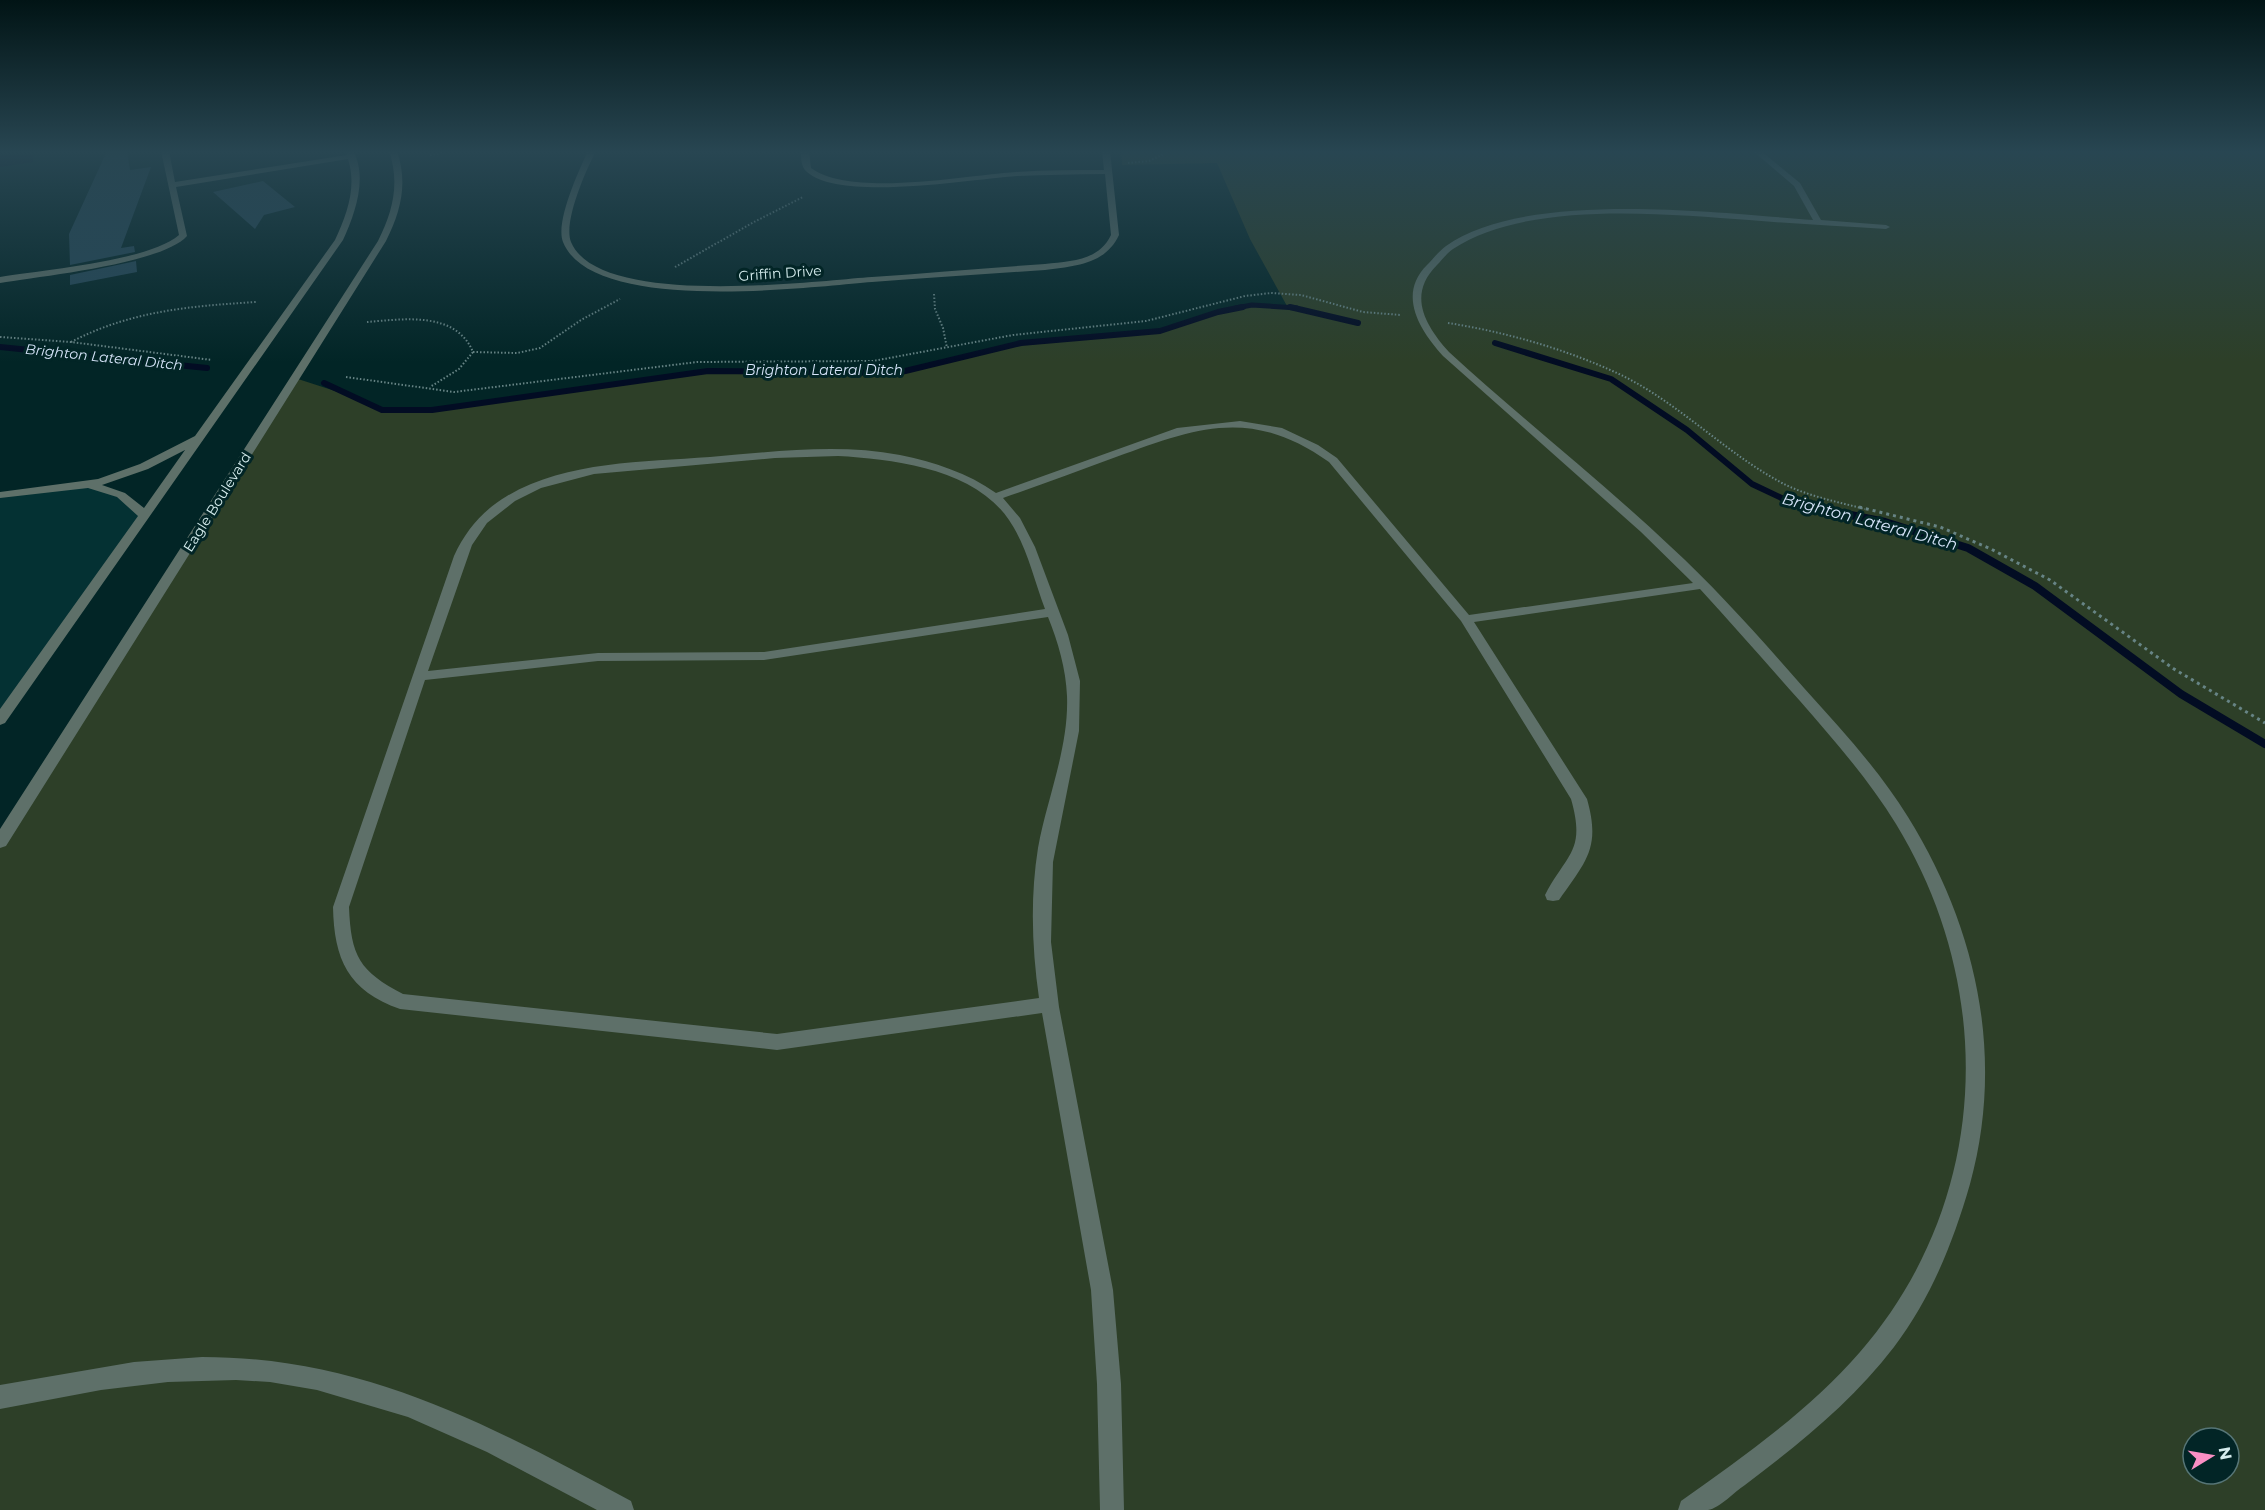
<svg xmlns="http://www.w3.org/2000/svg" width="2265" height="1510" font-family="Montserrat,sans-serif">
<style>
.built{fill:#043133}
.green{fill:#2d3f28;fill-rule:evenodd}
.water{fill:#020c23}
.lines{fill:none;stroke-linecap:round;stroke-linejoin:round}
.stream-far2{stroke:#020c23;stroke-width:5}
.stream-far1{stroke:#020c23;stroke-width:6}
.stream{stroke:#020c23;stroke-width:8}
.building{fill:#254858}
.path-far1{stroke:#678485;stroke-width:2;stroke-dasharray:1.5 2;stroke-linecap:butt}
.path{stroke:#678485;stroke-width:3;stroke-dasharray:3 4;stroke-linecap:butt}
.minor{fill:#5e7069;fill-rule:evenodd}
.labels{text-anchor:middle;stroke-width:6;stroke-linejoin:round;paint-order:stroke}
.far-street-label{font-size:14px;fill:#d5eced;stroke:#022526}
.far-water-label{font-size:14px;font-style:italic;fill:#d7e5fa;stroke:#022526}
.water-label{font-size:16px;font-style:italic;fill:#d7e5fa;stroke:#022526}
</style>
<rect width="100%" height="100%" fill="#022526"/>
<polygon class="built" points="86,485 110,489 144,516 0,720 0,495"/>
<path class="green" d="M1121,151H2265V1510H0V845L298,379L366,401L382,410H432L708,371L864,374L897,373L1021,343L1160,331L1218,312L1252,305L1287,306L1250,239L1217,163L1122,165ZM2193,1438H2229V1474H2193Z"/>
<polygon class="water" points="17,151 33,151 33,162 0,167 0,153"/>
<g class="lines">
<polyline class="stream-far2" points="1236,308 1252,305 1297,308"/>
<g class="stream-far1">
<polyline points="1290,307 1358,323"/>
<polyline points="1495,343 1611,379 1687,430 1752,484 1792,503 1819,509"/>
<polyline points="0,347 207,368"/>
<polyline points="324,383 382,410 432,410 708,371 897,373 1021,343 1160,331 1218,312 1243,307"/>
</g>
<polyline class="stream" points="1812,507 1885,522 1968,548 2035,586 2181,694 2265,744"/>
</g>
<g class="building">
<polygon points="107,151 127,151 130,170 151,167 121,248 134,246 135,252 70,265 69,234"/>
<polygon points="263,181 295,207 264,215 255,229 213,192"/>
<polygon points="136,261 137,272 70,285 70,275"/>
</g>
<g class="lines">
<g class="path-far1">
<polyline points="430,155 452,151"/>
<polyline points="1128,163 1149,161 1162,155 1163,151"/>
<polyline points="675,267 754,222 803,197"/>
<polyline points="934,294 935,309 943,328 947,348"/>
<path d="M367,322C404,319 456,311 473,352L459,369L430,387"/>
<path d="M1448,323C1505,332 1566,349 1619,374C1678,402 1724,452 1782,483C1807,496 1838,502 1865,509"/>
<polyline points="0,337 71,342 212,360"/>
<path d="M71,342C130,311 191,306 256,302"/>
<polyline points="473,352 517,353 540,348 581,320 620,299"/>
<polyline points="346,377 454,392 697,362 873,361 1013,335 1146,321 1245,296 1271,293 1301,295 1363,312 1401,315"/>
</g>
<polyline class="path" points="1859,507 1940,527 1991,549 2050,580 2174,669 2265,723"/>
<g class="minor">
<path d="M161,151H169L175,182L347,155L345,151H353C368,177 355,214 343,240L5,723L0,725V709L138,516L117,497L88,488L0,498V492L98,479L140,464L195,436L335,240C347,214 357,187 348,159L176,187L187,236C162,264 41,276 0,283V277C42,270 149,261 179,235ZM185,450L144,508L125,493L102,485L148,469Z"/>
<path d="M389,151H397C408,183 401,211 386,241L6,846L0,848V829L378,241C393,211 400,183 389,151Z"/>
<path d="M588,151H596C586,170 563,222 571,242C599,309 814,281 872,277C930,273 987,268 1045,264C1070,261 1099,261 1111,235L1105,174C1075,174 1046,175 1017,176C972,179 841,202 807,172C801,167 801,159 801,151H809L811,168C852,198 967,175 1016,172C1046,170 1075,170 1104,170L1102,151H1110L1119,235C1105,265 1074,266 1045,270C987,274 930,278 872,282C809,287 592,315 563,242C555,222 579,170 588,151Z"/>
<path d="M1753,151H1761L1800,183L1821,220L1886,225L1890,227L1886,229C1840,226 1795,224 1749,220C1664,214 1528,200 1453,249C1447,253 1442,260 1437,265C1407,295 1425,325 1449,352C1521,418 1599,479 1670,546C1718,590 1761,639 1804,688C1841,729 1879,770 1908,817C1977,928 2005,1057 1970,1184C1953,1243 1931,1298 1894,1347C1852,1402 1799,1444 1745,1485C1734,1492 1720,1508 1708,1510C1699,1510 1687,1510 1678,1510L1681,1501C1744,1456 1809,1411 1860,1352C1990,1202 1998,991 1896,824C1869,780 1834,740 1800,701C1767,664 1734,626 1700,589L1474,622L1587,799C1601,848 1586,861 1559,900L1553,901L1547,900L1545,895C1567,853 1586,852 1571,799L1461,621L1329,462C1251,407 1198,427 1116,457C1078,471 1041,485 1003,498L1020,518L1035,547L1068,635L1080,681L1079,731L1053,862L1051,942L1059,1007L1113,1290L1121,1384L1124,1510H1100L1097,1384L1091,1290L1042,1013L777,1050L400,1009C348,991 334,959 333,907L454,556C466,530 482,511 507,496C567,461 643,462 710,457C773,452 837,443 900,455C934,462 968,473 996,493L1177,428L1240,421L1282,428L1318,445L1337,458L1469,615L1693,583L1641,532L1443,356C1420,330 1397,295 1427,265C1433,259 1439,251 1446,246C1526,189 1718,213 1813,220L1794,186ZM838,456C894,459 975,469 1009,520C1027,546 1034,580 1045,609L764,652L598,653L428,671L472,545L487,523L515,501L541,488L594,474L775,458ZM1048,617C1058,642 1066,669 1067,696C1069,748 1047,798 1038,848C1030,898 1032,949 1039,998L777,1034L403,994C359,971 351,956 349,907L425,680L598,661L764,660Z"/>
<path d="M202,1357C365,1357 491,1426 631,1501L634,1510H597L487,1452L408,1417L317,1390L270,1382L236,1380L168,1382L101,1390L0,1409V1385L134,1362Z"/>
</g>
</g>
<linearGradient id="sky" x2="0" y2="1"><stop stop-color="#011415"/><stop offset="0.42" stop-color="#284652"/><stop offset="1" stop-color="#284652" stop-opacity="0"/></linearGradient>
<rect width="2265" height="362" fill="url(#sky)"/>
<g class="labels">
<g class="far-street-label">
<text transform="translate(780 273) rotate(-4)" y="5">Griffin Drive</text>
<text transform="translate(217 502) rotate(-58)" y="5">Eagle Boulevard</text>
</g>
<g class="far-water-label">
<text transform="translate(104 357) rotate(6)" y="5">Brighton Lateral Ditch</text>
<text x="824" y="375">Brighton Lateral Ditch</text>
</g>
<g class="water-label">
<text transform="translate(1870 521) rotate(15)" y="6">Brighton Lateral Ditch</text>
</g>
</g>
<g transform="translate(2211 1456) rotate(79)"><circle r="28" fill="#022526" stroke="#567576" stroke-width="1.5"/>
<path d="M0-4.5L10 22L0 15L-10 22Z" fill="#fb8fc4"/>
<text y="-9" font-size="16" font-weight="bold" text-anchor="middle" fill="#d5eced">N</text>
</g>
</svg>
